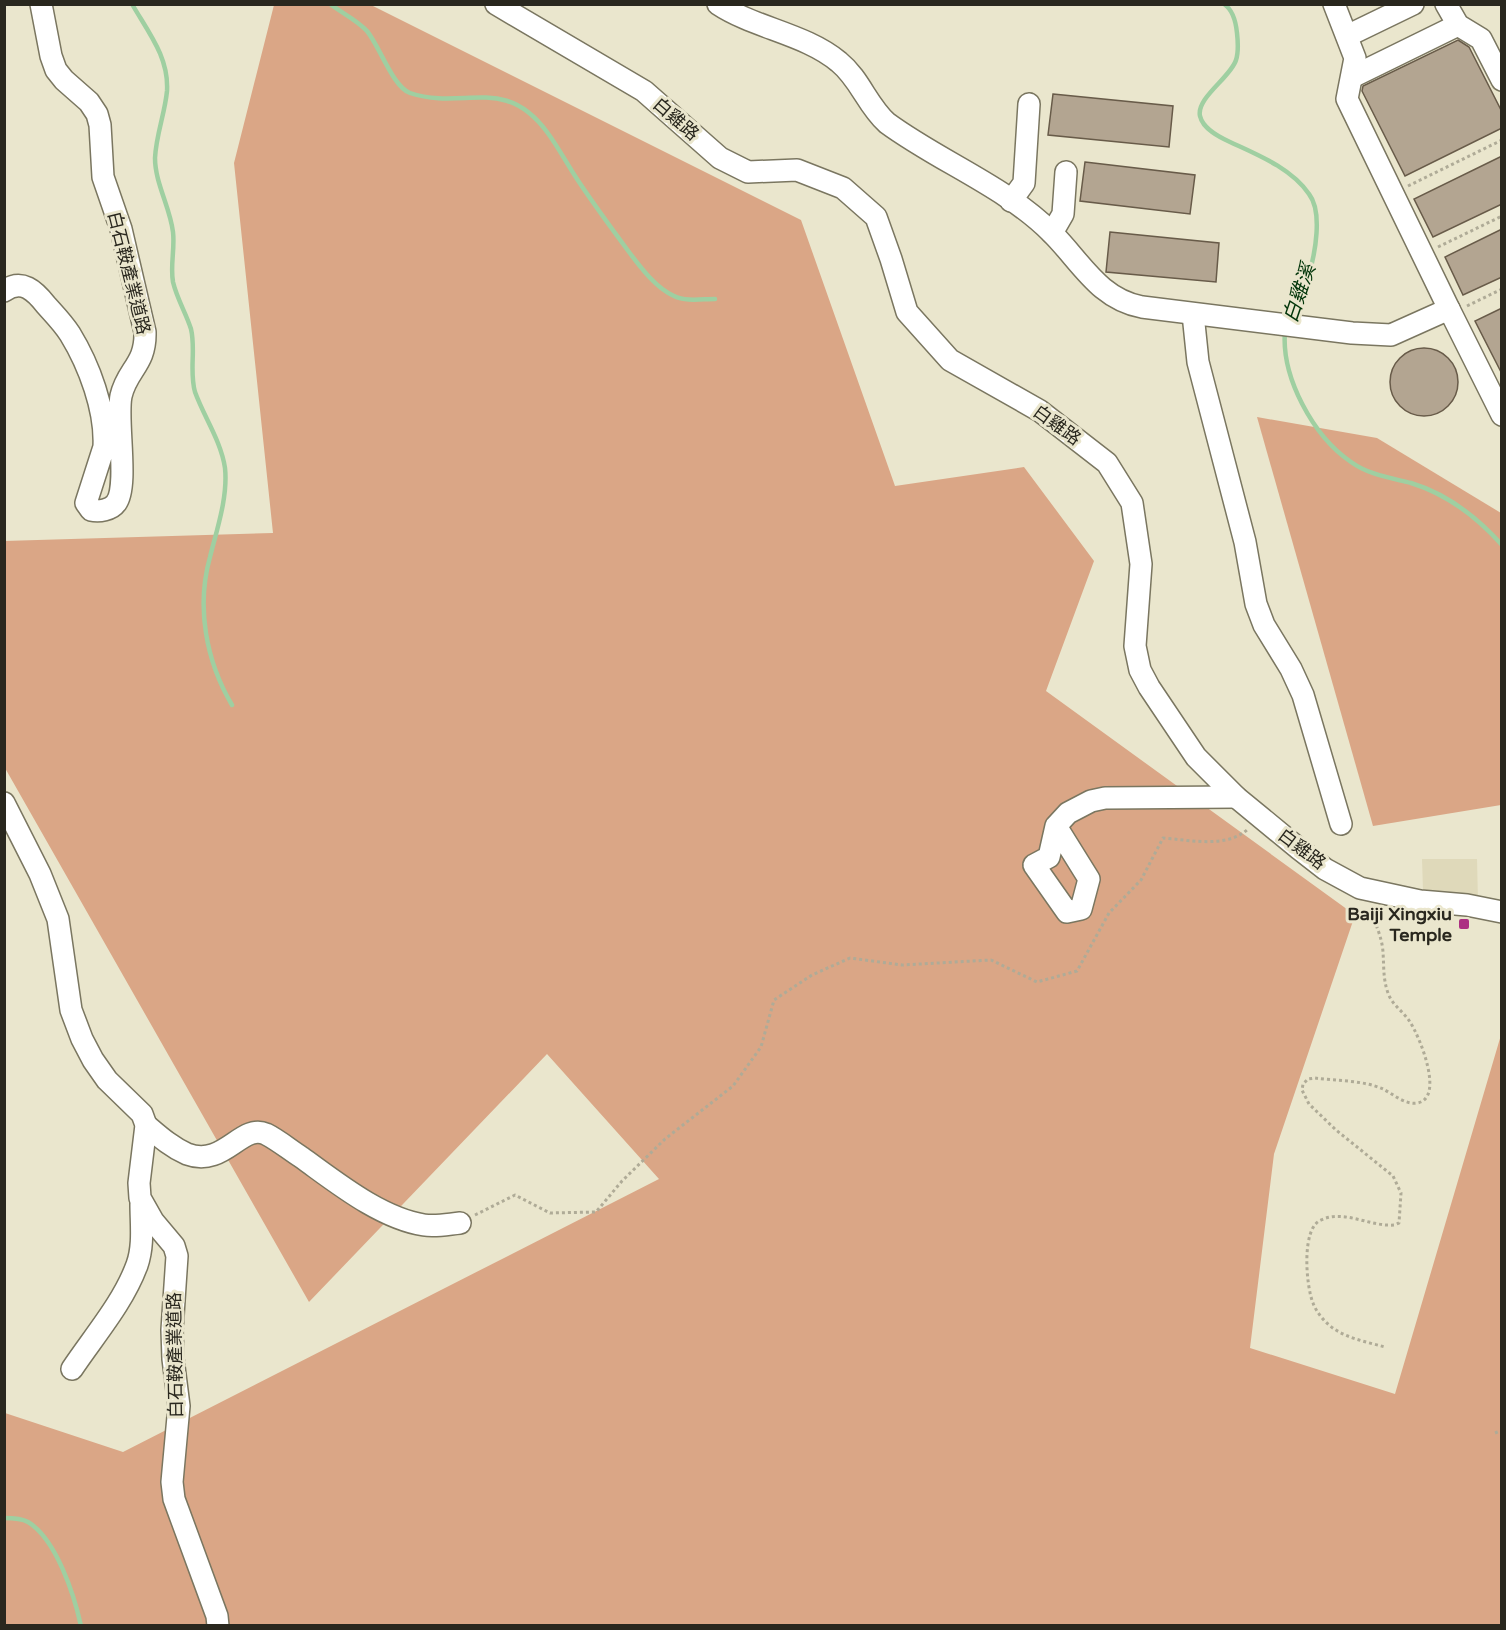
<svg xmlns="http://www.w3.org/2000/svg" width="1506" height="1630" font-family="'Varela Round','Noto Sans TC',sans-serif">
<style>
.built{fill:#dfd9ba}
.green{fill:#daa686}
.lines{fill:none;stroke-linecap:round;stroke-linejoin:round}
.stream{stroke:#9fcfa1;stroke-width:4.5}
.building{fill:#b3a591;stroke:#685b49;stroke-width:1.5}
.minor-casing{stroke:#7a7660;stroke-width:24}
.path{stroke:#afab97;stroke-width:3;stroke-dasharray:3 3;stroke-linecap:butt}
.minor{stroke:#fff;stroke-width:21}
.poi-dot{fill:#ac3082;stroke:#eae6cd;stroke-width:2}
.labels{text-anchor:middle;stroke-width:6;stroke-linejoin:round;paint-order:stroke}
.street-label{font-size:18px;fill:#29271e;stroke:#eae6cd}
.poi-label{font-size:18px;font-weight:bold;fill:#29271e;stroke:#eae6cd;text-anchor:end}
.water-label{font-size:20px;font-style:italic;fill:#003408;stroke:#eae6cd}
</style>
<rect width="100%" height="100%" fill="#eae6cd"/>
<polygon class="built" points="1422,859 1477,859 1478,901 1423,891"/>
<g class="green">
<polygon points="274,5 371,5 801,220 895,486 1024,467 1094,561 1046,691 1355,915 1274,1154 1250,1348 1395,1394 1501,1035 1501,1625 5,1625 5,1413 123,1452 659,1179 547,1054 309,1302 5,768 4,541 273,533 234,163"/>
<polygon points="1257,417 1377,438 1501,513 1501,805 1373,826"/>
</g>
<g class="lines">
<g class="stream">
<path d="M132,4C148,32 169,57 167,91C165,113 156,135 155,158C155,183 170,207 173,232C175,249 170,266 173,282C177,299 186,313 191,329C196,350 189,371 195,392C204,417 221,441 225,468C228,497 217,529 210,557C196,607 206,661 232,705"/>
<path d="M330,4C342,13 357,20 367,31C380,47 393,87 410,93C464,111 504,74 547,132C559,148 568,166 579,182C595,206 612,229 629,252C641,268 656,288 674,296C686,302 702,299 715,299"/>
<path d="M1224,4C1233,10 1236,23 1237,33C1238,42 1239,51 1236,60C1231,77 1196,98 1200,116C1203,129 1219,137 1230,142C1258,155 1291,168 1309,194C1323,212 1315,254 1309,274C1304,290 1295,305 1289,320"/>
<path d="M1285,331C1281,377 1313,436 1351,462C1369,475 1391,478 1411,483C1447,494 1477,517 1502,545"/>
<path d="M4,1518C12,1518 21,1518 28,1522C56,1539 74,1594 81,1626"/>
</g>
</g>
<g class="building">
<polygon points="1458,40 1469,47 1502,112 1502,128 1405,176 1362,91 1363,86"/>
<polygon points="1053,94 1173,106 1169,147 1048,135"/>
<polygon points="1502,156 1502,204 1433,237 1414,199"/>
<polygon points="1085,162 1195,175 1190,214 1080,201"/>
<polygon points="1502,229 1502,277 1463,295 1445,257"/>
<polygon points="1110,232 1219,243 1216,282 1106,272"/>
<polygon points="1502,308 1502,374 1475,321"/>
<circle cx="1424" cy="382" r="34"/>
</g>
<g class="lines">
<g class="minor-casing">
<g id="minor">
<polyline points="496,4 644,91 720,158 748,172 797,170 843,188 876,217 891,259 907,312 950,360 1040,411 1107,463 1132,503 1141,564 1135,646 1140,670 1149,687 1196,757 1236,797 1298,848 1325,869 1360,888 1420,901 1467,905 1502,912"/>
<path d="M718,4C754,28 806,34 839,62C860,79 867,105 887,123C940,162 1005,186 1052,233C1081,262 1099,299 1142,307L1352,333L1391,335L1449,309L1347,99L1355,58L1334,4"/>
<polyline points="1446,4 1458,25 1481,39 1502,80"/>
<polyline points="1347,36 1413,4"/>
<polyline points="1352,77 1458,25"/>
<polyline points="1011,201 1024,183 1029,104"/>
<polyline points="1052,233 1063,214 1066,172"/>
<path d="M4,291C22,278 35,291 46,305C54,314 63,323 70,334C89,365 106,410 104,447L86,503L91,510C99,512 111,510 116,503C129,486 116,420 121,396C127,369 146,365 145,332L121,229L103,177L100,125L97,114L89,102L64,80L56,70L51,56L41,4"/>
<polyline points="1449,309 1502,415"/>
<polyline points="1193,314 1198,362 1245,542 1256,604 1264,625 1291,669 1303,695 1341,824"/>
<polyline points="4,803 40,874 58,919 71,1010 82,1039 93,1060 107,1080 142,1114 146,1125 139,1183 140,1198 153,1221 174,1246 177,1256 172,1330 173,1359 179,1406 172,1482 174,1499 217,1616 218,1626"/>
<polyline points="1056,826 1089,879 1081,909 1067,912 1034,865 1049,857 1056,826 1068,813 1091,801 1105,798 1236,797"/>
<path d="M146,1125C159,1136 171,1147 187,1154C224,1168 241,1123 266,1134C278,1140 290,1150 301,1157C336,1182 380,1218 424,1225C436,1227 449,1224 460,1223"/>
<path d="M72,1369C94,1336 123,1303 137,1265C144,1245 141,1224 141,1204"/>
</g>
</g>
<g class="path">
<polyline points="1408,186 1502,140"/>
<polyline points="1438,247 1502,216"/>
<polyline points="1467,306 1502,289"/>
<path d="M1369,909C1375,922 1382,937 1383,952C1384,967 1383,979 1388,993C1392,1005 1404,1012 1410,1022C1420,1037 1445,1099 1417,1103C1405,1105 1393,1094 1383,1089C1363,1080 1336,1081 1315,1078L1308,1079L1303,1084L1302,1090L1309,1104L1336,1130L1393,1176L1401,1193L1399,1223L1394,1225C1370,1227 1344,1209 1321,1220C1301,1228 1306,1286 1313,1303C1316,1311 1322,1319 1329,1325C1344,1338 1367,1342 1385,1347"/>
<path d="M475,1215L515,1195L550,1213L596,1212L622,1181L665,1139L733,1086L761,1047L774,1000L812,975L850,958L902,965L991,960L1037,982L1077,971L1109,913L1141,880L1163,838C1190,840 1228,849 1249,828"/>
<polyline points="1495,1433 1502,1430"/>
</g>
<use href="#minor" class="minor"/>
</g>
<rect class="poi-dot" x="1458" y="918" width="12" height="12" rx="3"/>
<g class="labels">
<g class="street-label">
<text transform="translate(676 119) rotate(41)" y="6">白雞路</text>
<text transform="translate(129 273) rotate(76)" y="6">白石鞍產業道路</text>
<text transform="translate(1057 425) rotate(36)" y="6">白雞路</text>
<text transform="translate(1302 849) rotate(37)" y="6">白雞路</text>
<text transform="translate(175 1355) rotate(-91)" y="6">白石鞍產業道路</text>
</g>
<g class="poi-label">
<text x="1452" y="920">Baiji Xingxiu<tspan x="1452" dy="21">Temple</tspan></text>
</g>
<g class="water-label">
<text transform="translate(1299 293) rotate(-71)" y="7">白雞溪</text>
</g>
</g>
<rect width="1506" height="1630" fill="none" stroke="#29271e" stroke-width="12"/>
</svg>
